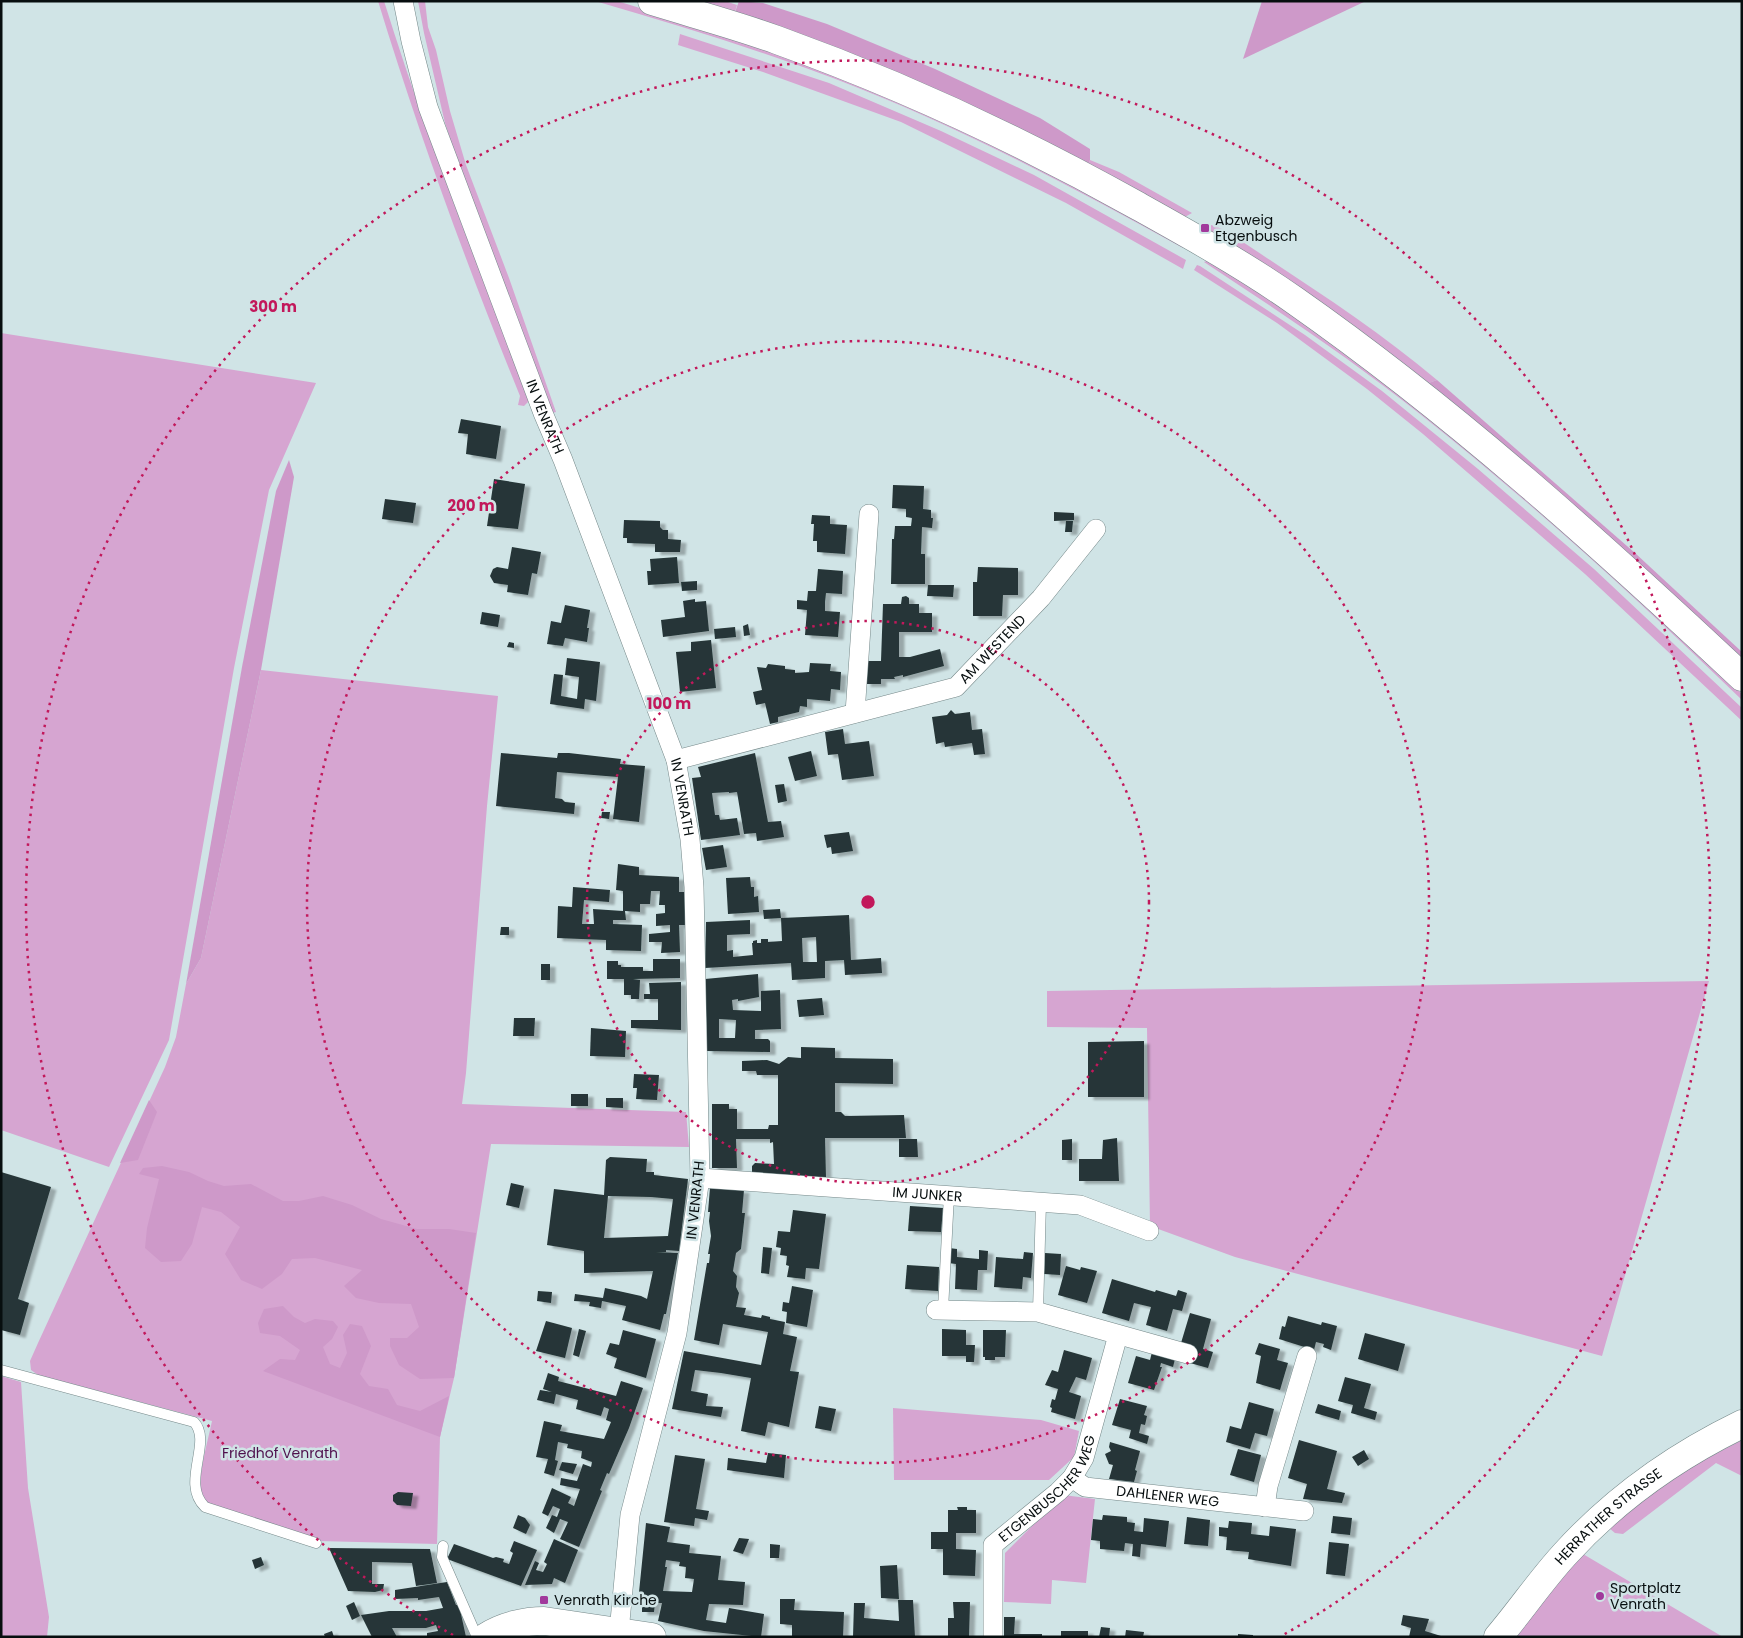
<svg xmlns="http://www.w3.org/2000/svg" width="1743" height="1638" font-family="Poppins,sans-serif">
<style>
.green{fill:#d6a5d1}
.forest{fill:#ce99c9}
.building{fill:#253637;fill-rule:evenodd;filter:url(#shadow)}
.lines{fill:none;stroke-linecap:round;stroke-linejoin:round}
.lane-casing{stroke:#758889;stroke-width:11}
.street-casing{stroke:#758889;stroke-width:20}
.secondary-casing{stroke:#758889;stroke-width:29}
.lane{stroke:#fff;stroke-width:10}
.street{stroke:#fff;stroke-width:19}
.secondary{stroke:#fff;stroke-width:28}
.ring{fill:none;stroke:#c2185b;stroke-width:2.5;stroke-dasharray:2.5 5}
.poi-dot{fill:#a1399c;stroke:#d0e4e6;stroke-width:2}
.labels{text-anchor:middle;stroke-width:5;stroke-linejoin:round;paint-order:stroke}
.poi-label{font-size:14px;fill:#070e0f;stroke:#d0e4e6;text-anchor:start}
.street-label{font-size:14px;fill:#070e0f;stroke:#d0e4e6}
.park-label{font-size:14px;fill:#4e0f4c;stroke:#d0e4e6}
.centre{fill:#c2185b;stroke:#d0e4e6;stroke-width:2.5}
.ring-label{font-size:15px;text-anchor:middle;font-weight:bold;fill:#c2185b;stroke:#d0e4e6;stroke-width:5;stroke-linejoin:round;paint-order:stroke}
</style>
<defs>
<filter id="shadow"><feDropShadow dx="5.5" dy="3" stdDeviation="1" flood-color="#0004"/></filter>
</defs>
<rect width="100%" height="100%" fill="#d0e4e6"/>
<g class="green">
<path d="M378,1H384C426,136 478,267 529,398L528,402L524,406L518,405L520,396C467,266 419,135 378,1Z"/>
<polygon points="418,1 425,1 428,27 436,50 450,111 466,165 509,278 556,412 552,413 464,181 445,123 424,33"/>
<path d="M595,1H617L689,23L784,55L921,108L1180,239L1183,248C1069,185 954,124 833,78C755,49 675,24 595,1Z"/>
<polygon points="687,1 725,1 737,5 734,15"/>
<polygon points="680,34 829,83 941,131 1034,175 1186,260 1183,269 1066,203 901,122 763,72 678,45"/>
<polygon points="1090,160 1119,172 1192,213 1183,218 1087,167"/>
<path d="M1211,225L1225,230C1296,278 1371,324 1437,380L1423,385L1211,234L1208,229Z"/>
<path d="M1209,260L1290,310L1435,419L1653,608L1742,694V700C1639,600 1532,503 1420,414C1351,359 1277,310 1204,262Z"/>
<polygon points="1197,265 1200,266 1305,335 1382,391 1478,469 1594,569 1742,708 1742,721 1585,574 1423,434 1367,389 1277,323 1194,270"/>
<polygon points="1,333 316,383 269,490 234,668 169,1040 109,1167 1,1130"/>
<path d="M261,670L498,696L487,806L466,1073L462,1104L686,1112L689,1147L491,1144L454,1378L440,1437L437,1544L318,1541L209,1504L200,1496C199,1470 207,1445 212,1421L38,1375L31,1370L30,1361L38,1343L165,1067L176,1037L186,984L201,958Z"/>
<polygon points="1709,981 1602,1356 1235,1257 1150,1226 1147,1028 1047,1027 1047,991"/>
<polygon points="1,1376 21,1382 28,1488 49,1617 47,1637 1,1637"/>
<polygon points="893,1408 1041,1420 1079,1431 1074,1457 1049,1480 894,1480"/>
<path d="M1742,1440V1476L1716,1463L1623,1534L1615,1533L1609,1528C1646,1491 1695,1464 1742,1440Z"/>
<polygon points="1063,1495 1095,1499 1086,1583 1052,1580 1051,1604 1004,1602 1005,1553"/>
<polygon points="1583,1554 1723,1637 1512,1637"/>
</g>
<g class="forest">
<polygon points="739,1 763,3 827,24 935,69 1040,118 1090,149 1090,160 1087,167 734,15"/>
<polygon points="1262,1 1366,1 1243,59"/>
<polygon points="1437,380 1635,553 1742,652 1742,662 1423,385"/>
<polygon points="289,460 294,477 261,670 201,958 186,984 242,667 276,491"/>
<polygon points="149,1100 157,1112 138,1160 120,1163"/>
<polygon points="162,1166 189,1172 208,1181 224,1186 251,1184 283,1201 299,1201 323,1196 352,1205 381,1219 417,1229 449,1229 476,1233 454,1378 420,1379 399,1365 390,1346 390,1338 407,1338 419,1327 411,1304 379,1303 356,1298 344,1286 362,1270 315,1258 292,1259 282,1274 262,1289 241,1280 225,1254 240,1227 221,1212 202,1207 192,1244 181,1261 161,1262 145,1248 147,1228 159,1179 139,1174 143,1168"/>
<polygon points="283,1306 294,1317 305,1323 315,1319 333,1321 338,1327 332,1339 323,1347 330,1364 340,1368 347,1353 343,1335 350,1324 362,1326 371,1346 360,1374 369,1386 388,1389 397,1405 420,1411 449,1396 440,1437 263,1371 280,1359 295,1360 300,1350 280,1336 260,1333 258,1323 264,1309"/>
</g>
<g class="building">
<polygon points="461,419 501,426 496,459 466,454 468,434 458,433"/>
<polygon points="494,479 525,484 518,529 487,526"/>
<polygon points="893,485 924,486 923,509 931,510 931,518 933,518 932,528 922,527 921,554 925,554 925,584 891,584 892,539 894,539 895,526 911,526 912,518 906,517 906,509 892,508"/>
<polygon points="385,499 416,503 413,523 382,519"/>
<polygon points="1054,512 1074,513 1074,520 1054,521"/>
<polygon points="812,515 830,516 830,524 847,525 845,554 817,552 817,541 813,541 814,524 811,524"/>
<polygon points="624,520 660,521 660,527 663,530 668,530 668,539 681,540 680,552 655,552 655,544 627,543 627,538 623,538"/>
<polygon points="1066,521 1073,521 1072,532 1065,532"/>
<polygon points="512,547 541,552 537,574 532,573 528,595 507,592 508,585 494,583 490,576 493,569 497,567 508,569"/>
<polygon points="677,557 679,583 648,585 647,571 651,571 650,559"/>
<polygon points="978,567 1018,568 1018,595 1003,595 1002,616 973,616 973,582 977,582"/>
<polygon points="818,569 843,571 842,594 826,593 825,602 825,611 840,612 838,637 805,635 807,610 797,609 797,600 807,601 808,591 816,591"/>
<polygon points="697,581 697,590 682,591 681,582"/>
<polygon points="928,585 954,585 953,597 927,596"/>
<polygon points="906,596 909,598 909,604 919,604 919,613 932,613 932,632 899,632 899,657 910,657 940,649 944,666 903,677 903,675 894,677 895,679 881,679 881,684 865,684 867,661 881,661 883,604 901,604 902,597"/>
<polygon points="695,599 695,602 706,601 709,631 663,637 661,620 685,617 683,601"/>
<polygon points="565,605 590,610 587,628 589,628 587,642 565,638 563,646 547,644 551,621 561,623"/>
<polygon points="482,612 500,615 498,627 480,624"/>
<polygon points="748,624 750,635 744,636 743,626"/>
<polygon points="735,627 736,637 715,639 714,629"/>
<polygon points="711,640 716,688 680,692 676,652 691,651 691,642"/>
<polygon points="509,642 514,643 514,648 507,647"/>
<polygon points="567,658 600,662 596,701 585,699 584,709 550,704 554,674 563,675 561,696 577,699 579,677 565,675"/>
<polygon points="810,663 831,664 830,671 841,672 840,690 831,689 830,701 807,699 807,707 800,706 799,712 778,717 778,722 770,724 765,703 756,705 753,692 762,690 757,667 766,668 768,664 785,666 785,669 795,670 795,673 809,672"/>
<polygon points="951,710 955,714 970,712 972,730 982,729 985,754 974,755 972,743 945,747 944,742 936,744 932,717 947,715"/>
<polygon points="843,729 845,744 869,741 874,776 842,780 838,754 828,755 825,732"/>
<polygon points="811,751 817,776 795,781 788,757"/>
<polygon points="501,753 557,758 558,753 569,753 621,759 620,764 645,766 639,822 613,819 618,777 557,772 555,798 562,799 565,802 575,803 574,814 496,806"/>
<polygon points="755,753 768,822 781,821 784,837 757,841 756,833 744,834 737,792 729,793 729,792 712,793 715,815 719,815 720,820 737,818 740,835 701,840 692,778 701,777 698,767"/>
<polygon points="784,784 787,801 778,803 775,785"/>
<polygon points="602,812 610,812 609,819 601,818"/>
<polygon points="849,832 853,851 832,854 831,847 827,848 824,835"/>
<polygon points="723,845 727,867 706,870 702,848"/>
<polygon points="618,864 639,867 639,875 679,877 679,892 686,892 685,925 679,925 680,952 661,953 662,942 649,942 649,934 670,932 670,925 656,926 656,914 665,913 665,905 659,905 660,891 651,891 650,904 640,904 640,912 625,911 626,920 613,920 613,924 642,925 641,951 606,950 606,940 557,938 558,906 572,907 573,887 610,890 609,902 584,900 582,924 594,924 593,909 623,911 623,891 616,890"/>
<polygon points="750,877 751,887 754,887 754,897 758,896 759,912 728,914 726,878"/>
<path d="M780,909L781,918L849,915L851,960L881,958L882,973L845,975L844,960L825,961V978L792,980L791,963L705,968L706,922L750,920V934L727,935V951L733,950V957L753,955L752,943H753V941L757,940V943H761V939H768V942L782,941L781,918L764,919L763,910ZM816,937L817,962H803L802,938Z"/>
<polygon points="501,927 509,927 509,935 500,935"/>
<polygon points="653,959 680,959 680,978 633,979 640,980 639,999 631,999 631,995 624,995 624,979 607,979 607,961 618,961 618,965 621,965 621,967 643,967 643,971 653,971"/>
<rect x="541" y="964" width="9" height="16"/>
<path d="M758,974L759,997L738,1001V999L732,1000L733,1010L761,1011V991L780,990L781,1029L755,1030V1039H768L770,1041V1052L707,1051L705,979ZM719,1019L736,1020L735,1038H719Z"/>
<polygon points="681,982 681,1030 631,1028 631,1020 658,1020 658,999 644,999 644,994 650,994 649,983"/>
<polygon points="822,998 824,1015 799,1017 797,1000"/>
<polygon points="514,1018 535,1018 534,1036 513,1036"/>
<polygon points="591,1028 626,1031 625,1057 590,1056"/>
<polygon points="1144,1041 1144,1097 1088,1097 1088,1042"/>
<polygon points="801,1047 835,1048 835,1058 893,1059 893,1084 835,1083 835,1112 841,1112 845,1116 904,1115 906,1138 825,1138 826,1178 752,1172 752,1166 755,1163 774,1164 773,1142 770,1143 770,1139 736,1139 737,1168 712,1168 712,1104 729,1104 729,1109 737,1109 737,1129 768,1129 769,1125 778,1125 778,1075 757,1075 756,1071 742,1071 742,1061 767,1060 779,1064 788,1057 801,1058"/>
<polygon points="634,1074 659,1075 657,1100 636,1099 637,1088 633,1088"/>
<rect x="571" y="1094" width="17" height="12"/>
<polygon points="606,1098 623,1098 623,1108 606,1107"/>
<polygon points="1117,1138 1119,1181 1079,1181 1079,1159 1102,1159 1103,1140"/>
<polygon points="899,1139 917,1139 918,1157 899,1157"/>
<polygon points="1072,1139 1072,1160 1062,1160 1062,1140"/>
<path d="M610,1157L647,1159L646,1172H654V1175L688,1179L679,1251L666,1250V1252H656L678,1253L666,1314H664L660,1330L622,1320L626,1306L602,1301L601,1308L589,1306L590,1302L574,1301L575,1294L603,1298L605,1288L641,1296L647,1299L653,1271L584,1273V1251L547,1245L554,1189L604,1195L606,1160ZM608,1196L651,1197L673,1199L668,1236L604,1238Z"/>
<polygon points="1,1172 51,1187 18,1299 29,1303 20,1335 1,1330"/>
<polygon points="511,1183 524,1186 519,1208 506,1205"/>
<polygon points="710,1188 744,1190 742,1213 745,1213 741,1249 736,1253 733,1271 737,1276 736,1287 739,1293 736,1307 746,1308 744,1315 761,1318 762,1315 770,1317 770,1319 785,1322 783,1334 797,1337 790,1371 799,1372 789,1427 768,1422 765,1436 741,1431 751,1378 721,1373 695,1370 691,1391 708,1394 706,1406 723,1407 721,1417 672,1409 684,1351 761,1365 768,1332 723,1324 719,1345 694,1340 707,1263 709,1263 710,1254 708,1254 711,1236 709,1221 710,1212 708,1212"/>
<polygon points="910,1206 943,1208 941,1232 908,1231"/>
<polygon points="793,1210 826,1214 819,1269 806,1268 805,1279 787,1277 789,1266 786,1265 787,1256 780,1255 781,1248 776,1247 778,1231 790,1232"/>
<polygon points="763,1247 772,1248 769,1274 761,1273"/>
<polygon points="949,1248 957,1249 957,1257 979,1259 979,1250 988,1251 987,1270 978,1270 977,1290 955,1289 956,1264 948,1263"/>
<polygon points="1024,1252 1033,1253 1031,1278 1023,1277 1022,1289 994,1287 996,1257 1023,1259"/>
<polygon points="1045,1253 1061,1254 1060,1275 1044,1274"/>
<polygon points="907,1265 939,1267 938,1291 905,1289"/>
<polygon points="1066,1266 1080,1270 1081,1267 1097,1271 1087,1303 1058,1295"/>
<polygon points="1112,1279 1155,1292 1156,1290 1176,1296 1178,1290 1187,1293 1182,1311 1173,1309 1167,1331 1146,1325 1151,1307 1134,1303 1129,1321 1102,1313"/>
<polygon points="792,1286 813,1290 807,1327 786,1323 787,1312 782,1311 783,1302 789,1303"/>
<polygon points="538,1291 552,1292 551,1303 537,1301"/>
<polygon points="1190,1313 1211,1319 1203,1349 1213,1352 1208,1368 1190,1363 1195,1347 1181,1343"/>
<polygon points="1288,1316 1321,1325 1322,1322 1337,1326 1331,1350 1323,1347 1324,1344 1316,1342 1314,1350 1279,1339 1282,1326 1285,1327"/>
<polygon points="546,1321 572,1328 565,1358 536,1351"/>
<polygon points="579,1329 586,1331 579,1357 573,1355"/>
<polygon points="942,1329 966,1330 966,1345 975,1345 974,1362 966,1362 966,1356 942,1356"/>
<polygon points="623,1330 656,1339 646,1378 614,1368 617,1358 606,1354 610,1343 619,1345"/>
<polygon points="983,1330 1006,1330 1005,1357 995,1357 995,1360 985,1360 985,1357 983,1357"/>
<polygon points="1365,1333 1405,1344 1398,1371 1358,1359"/>
<polygon points="1259,1343 1280,1349 1277,1360 1288,1363 1280,1390 1256,1383 1261,1356 1255,1354"/>
<polygon points="1064,1350 1092,1358 1086,1380 1076,1377 1069,1392 1081,1396 1075,1419 1051,1412 1052,1408 1050,1407 1052,1399 1055,1400 1058,1389 1045,1385 1052,1370 1058,1372"/>
<polygon points="1152,1352 1175,1359 1173,1367 1161,1363 1160,1367 1162,1367 1154,1390 1128,1383 1136,1356 1150,1360"/>
<polygon points="548,1373 559,1377 558,1381 616,1396 621,1381 643,1388 629,1428 609,1474 607,1473 600,1490 602,1491 579,1547 560,1539 568,1522 560,1519 554,1533 546,1528 552,1515 557,1517 560,1509 553,1506 548,1516 542,1513 552,1488 571,1497 568,1503 574,1506 580,1489 560,1485 561,1478 577,1481 583,1464 591,1467 592,1462 581,1458 582,1451 567,1448 568,1444 558,1442 555,1460 558,1461 554,1476 544,1473 548,1459 536,1457 544,1421 562,1425 560,1431 604,1439 611,1422 606,1420 609,1409 604,1407 601,1416 576,1409 578,1400 556,1394 554,1404 537,1400 540,1390 552,1392 543,1389"/>
<polygon points="1345,1377 1371,1384 1364,1408 1377,1412 1375,1420 1351,1413 1353,1405 1338,1401"/>
<polygon points="1120,1399 1147,1406 1144,1415 1147,1416 1145,1425 1141,1424 1139,1433 1149,1436 1147,1444 1129,1438 1131,1430 1112,1425"/>
<polygon points="1249,1402 1274,1409 1267,1436 1255,1433 1250,1449 1226,1442 1230,1426 1241,1429"/>
<polygon points="1318,1404 1341,1411 1339,1420 1315,1413"/>
<polygon points="819,1406 836,1409 831,1431 815,1428"/>
<polygon points="1299,1440 1337,1451 1327,1489 1345,1493 1342,1503 1303,1499 1307,1484 1288,1478"/>
<polygon points="1110,1442 1140,1451 1135,1470 1137,1471 1134,1482 1109,1479 1113,1465 1109,1464 1105,1454 1111,1451 1109,1447"/>
<polygon points="1238,1449 1261,1455 1254,1482 1230,1475"/>
<polygon points="1364,1450 1369,1459 1358,1466 1352,1457"/>
<polygon points="768,1453 786,1455 784,1478 727,1470 728,1458 766,1463"/>
<polygon points="675,1455 705,1459 696,1509 709,1511 707,1520 695,1518 694,1526 664,1522"/>
<polygon points="562,1462 577,1464 573,1474 559,1470"/>
<polygon points="398,1492 413,1493 411,1506 397,1505 393,1501 393,1495"/>
<polygon points="957,1507 967,1507 967,1510 976,1510 976,1533 956,1533 956,1549 976,1550 975,1576 943,1575 943,1549 931,1549 931,1532 948,1532 948,1510 958,1510"/>
<polygon points="518,1515 525,1518 530,1525 526,1534 513,1528"/>
<polygon points="1103,1515 1127,1517 1127,1522 1135,1523 1134,1531 1143,1532 1144,1518 1169,1521 1166,1547 1141,1544 1140,1557 1132,1556 1133,1544 1125,1543 1124,1551 1100,1549 1100,1541 1091,1540 1093,1519 1102,1520"/>
<polygon points="1333,1516 1352,1518 1350,1535 1331,1533"/>
<polygon points="1187,1517 1210,1520 1208,1546 1184,1544"/>
<polygon points="1229,1521 1252,1523 1251,1534 1269,1536 1270,1526 1296,1529 1291,1566 1248,1559 1249,1552 1226,1550 1227,1537 1219,1536 1219,1527 1228,1528"/>
<path d="M646,1523L670,1527L667,1542L690,1545L689,1553L721,1556L718,1580L745,1582L743,1605L709,1604L706,1620L726,1623L729,1608L764,1614L761,1637L704,1631L658,1621L662,1603H655L654,1612H642V1602H638ZM666,1560L680,1562L679,1566L686,1567L685,1578L694,1579L692,1592L663,1591L667,1567H665Z"/>
<polygon points="739,1538 749,1539 743,1554 733,1551"/>
<polygon points="554,1539 578,1550 565,1583 554,1578 552,1584 525,1585 535,1561 539,1563 536,1570 543,1572 547,1564 544,1562"/>
<polygon points="514,1541 537,1550 521,1586 447,1559 454,1544 493,1558 496,1557 504,1559 503,1562 509,1564 513,1553 510,1551"/>
<polygon points="1329,1542 1349,1544 1345,1576 1326,1574"/>
<polygon points="770,1544 780,1545 779,1558 770,1558"/>
<polygon points="329,1548 430,1549 437,1583 416,1586 412,1563 372,1562 372,1584 384,1584 383,1590 375,1592 348,1591"/>
<polygon points="261,1557 264,1565 255,1569 252,1560"/>
<polygon points="897,1565 899,1599 881,1598 880,1566"/>
<polygon points="447,1582 456,1605 459,1605 466,1637 427,1637 427,1633 438,1631 436,1625 426,1628 392,1628 397,1637 372,1637 361,1615 389,1611 426,1611 443,1608 439,1597 418,1600 418,1598 395,1599 395,1590"/>
<polygon points="780,1599 795,1599 794,1610 844,1612 843,1637 792,1637 792,1625 780,1624"/>
<polygon points="898,1600 913,1600 915,1637 853,1637 854,1603 865,1603 864,1618 899,1621"/>
<polygon points="354,1602 360,1616 352,1620 346,1606"/>
<polygon points="953,1602 970,1602 969,1637 948,1637 948,1618 954,1618"/>
<polygon points="1403,1615 1429,1619 1425,1631 1444,1637 1409,1637 1411,1628 1401,1625"/>
<polygon points="1004,1617 1015,1617 1014,1634 1042,1634 1042,1637 1004,1637"/>
<polygon points="1101,1627 1110,1628 1109,1637 1099,1637"/>
<polygon points="1126,1630 1144,1632 1143,1637 1125,1637"/>
<polygon points="332,1631 334,1637 325,1637 324,1634"/>
<rect x="1061" y="1631" width="27" height="6"/>
<polygon points="1238,1634 1253,1635 1253,1637 1238,1637"/>
</g>
<g class="lines">
<g class="lane-casing">
<g id="lane">
<polyline points="943,1310 949,1195"/>
<polyline points="1038,1312 1041,1202"/>
<path d="M1,1370L194,1422C213,1442 180,1483 205,1507L316,1543"/>
<polyline points="443,1546 442,1557 477,1637"/>
</g>
</g>
<g class="street-casing">
<g id="street">
<path id="s1" d="M403,1L411,41L428,107L543,413L563,460L676,760L690,839L694,887L700,1178L677,1333L630,1515L619,1632"/>
<polyline points="855,713 869,514"/>
<path id="s2" d="M676,760L956,687L1041,598L1096,529"/>
<path id="s3" d="M700,1178L1080,1205L1149,1231"/>
<polyline points="936,1310 1038,1312 1188,1354"/>
<path id="s4" d="M1072,1478L1085,1487L1304,1511"/>
<polyline points="1265,1507 1268,1486 1307,1356"/>
<path id="s5" d="M993,1637V1545L1058,1492L1072,1478L1084,1458L1118,1335"/>
</g>
</g>
<g class="secondary-casing">
<g id="secondary">
<path d="M652,1C694,14 736,25 777,40C902,85 1022,141 1138,206C1190,235 1244,265 1294,300C1454,412 1599,543 1742,677"/>
<path d="M486,1637C503,1626 525,1621 544,1621L652,1637"/>
<path id="s6" d="M1498,1637C1521,1610 1541,1580 1565,1554C1614,1500 1676,1456 1742,1424"/>
</g>
</g>
<use href="#lane" class="lane"/>
<use href="#street" class="street"/>
<use href="#secondary" class="secondary"/>
</g>
<g class="ring">
<circle cx="868" cy="902" r="281"/>
<circle cx="868" cy="902" r="561"/>
<path d="M453 1635A842 842 0 1 1 1283 1635"/>
</g>
<g class="poi-dot">
<rect x="1200" y="223" width="10" height="10" rx="2.5"/>
<circle cx="1600" cy="1596" r="5"/>
<rect x="539" y="1595" width="10" height="10" rx="2.5"/>
</g>
<g class="labels">
<g class="poi-label">
<text x="1215" y="225">Abzweig<tspan x="1215" dy="16">Etgenbusch</tspan></text>
<text x="1610" y="1593">Sportplatz<tspan x="1610" dy="16">Venrath</tspan></text>
<text x="554" y="1605">Venrath Kirche</text>
</g>
<g class="street-label">
<text dy="5" stroke="none"><textPath href="#s1" startOffset="440">IN VENRATH</textPath></text>
<text dy="5" stroke="none"><textPath href="#s2" startOffset="342">AM WESTEND</textPath></text>
<text dy="5" stroke="none"><textPath href="#s1" startOffset="845">IN VENRATH</textPath></text>
<text dy="5" stroke="none"><textPath href="#s3" startOffset="228">IM JUNKER</textPath></text>
<text transform="translate(695 1200) rotate(-84)" y="5">IN VENRATH</text>
<text dy="5" stroke="none"><textPath href="#s5" startOffset="172">ETGENBUSCHER WEG</textPath></text>
<text dy="5" stroke="none"><textPath href="#s4" startOffset="99">DAHLENER WEG</textPath></text>
<text dy="5" stroke="none"><textPath href="#s6" startOffset="164">HERRATHER STRASSE</textPath></text>
</g>
<g class="park-label">
<text x="280" y="1458">Friedhof Venrath</text>
</g>
</g>
<circle cx="868" cy="902" r="8" class="centre"/>
<g class="ring-label">
<text x="273" y="312">300 m</text>
<text x="471" y="511">200 m</text>
<text x="669" y="709">100 m</text>
</g>
<rect width="1743" height="1638" fill="none" stroke="#070e0f" stroke-width="5"/>
</svg>
